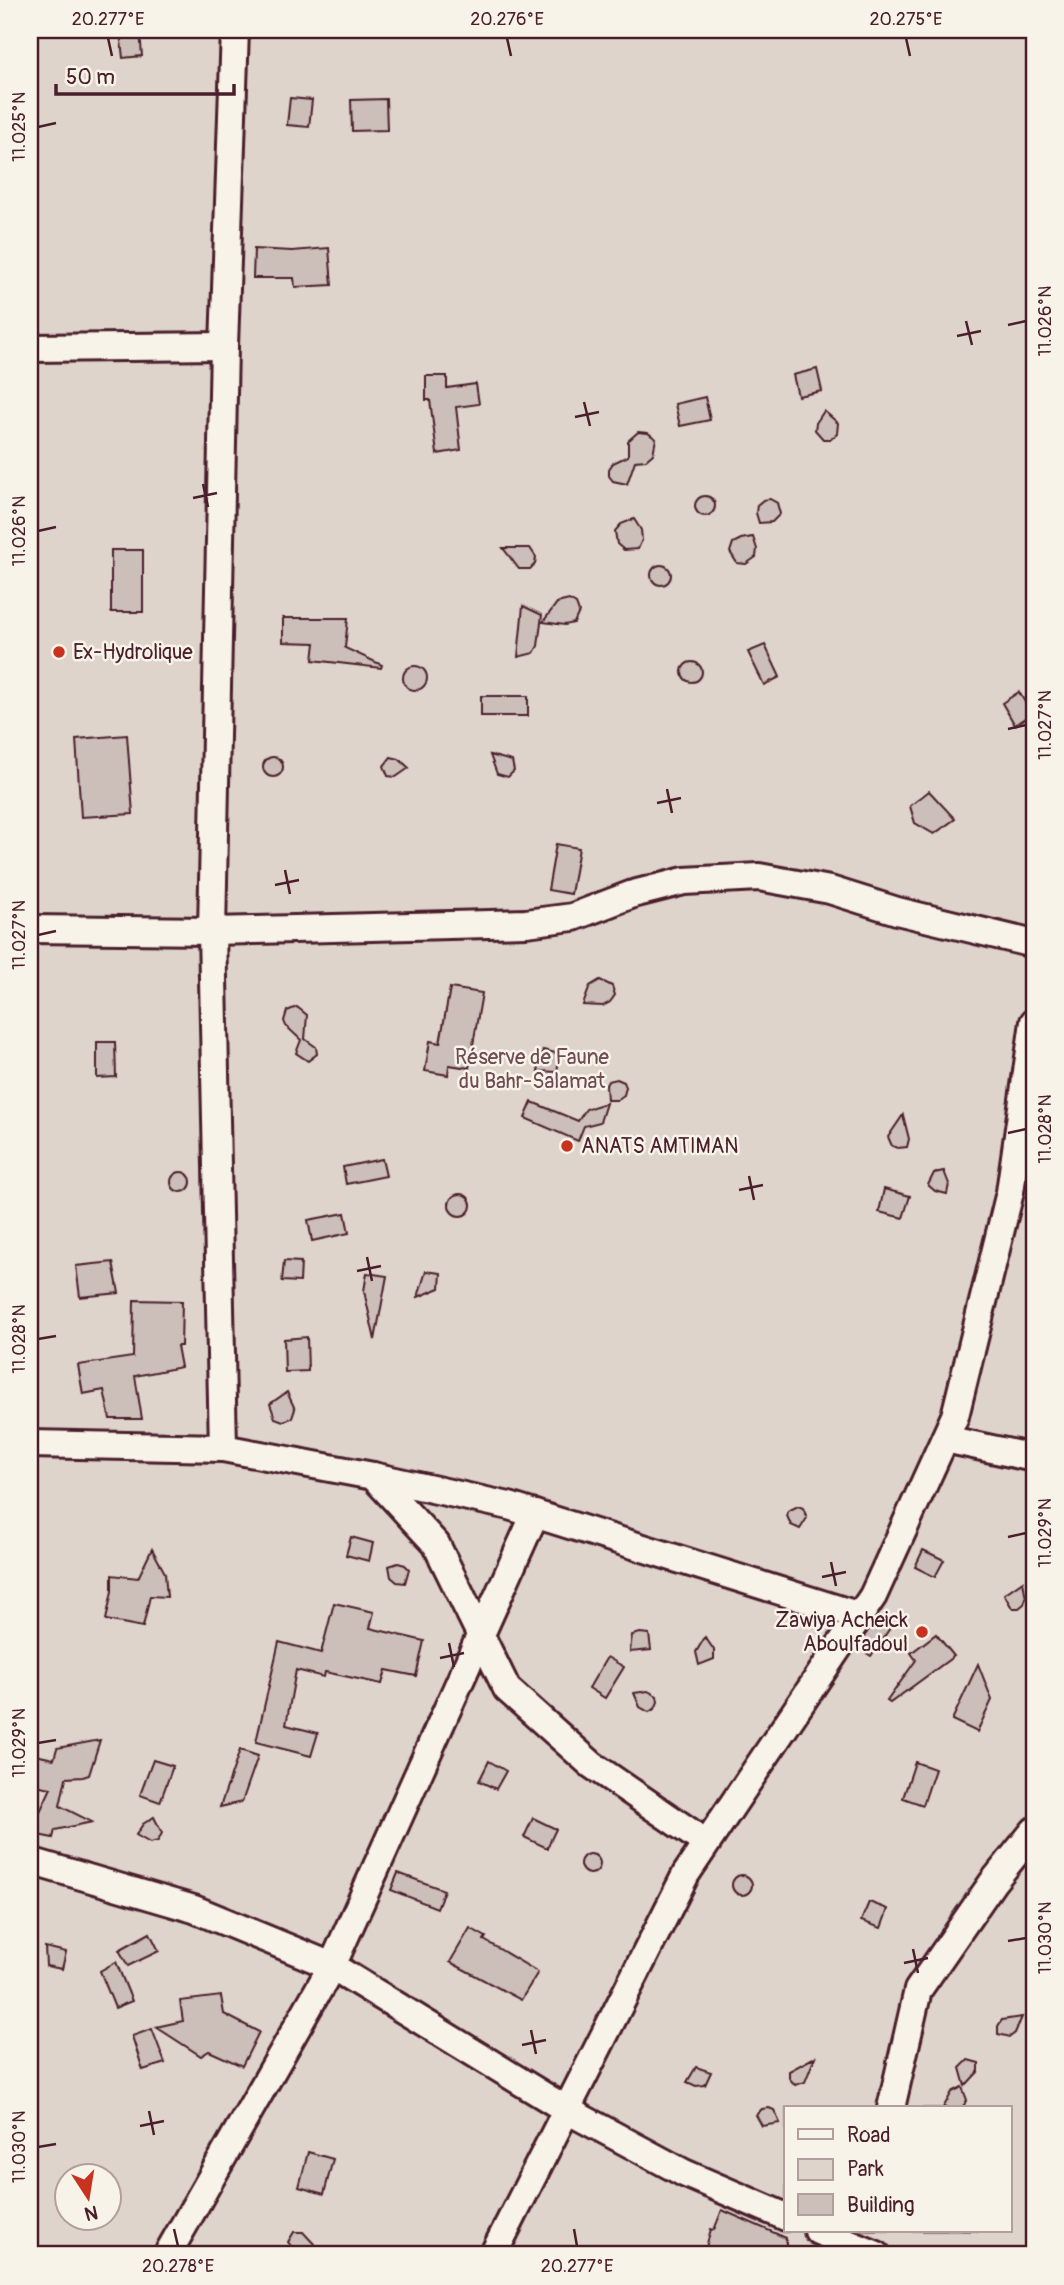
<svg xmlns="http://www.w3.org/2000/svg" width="1064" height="2285" font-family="Pangolin,sans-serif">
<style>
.green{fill:#ded4cc;stroke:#947a7c;stroke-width:2;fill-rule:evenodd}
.building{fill:#ccbfb9;stroke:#4a1f2b;stroke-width:2}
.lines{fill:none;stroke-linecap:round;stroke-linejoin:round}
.minor-casing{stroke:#4a1f2b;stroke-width:32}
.minor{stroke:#f7f3e8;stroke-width:26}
.ticks{fill:none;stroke:#4a1f2b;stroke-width:2.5}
.poi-dot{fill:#c8321e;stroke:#f7f3e8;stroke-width:2.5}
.labels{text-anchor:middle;stroke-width:5;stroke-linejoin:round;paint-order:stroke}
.poi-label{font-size:21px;fill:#4a1f2b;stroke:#f7f3e8;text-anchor:start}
.park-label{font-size:21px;fill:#6f4c53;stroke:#f7f3e8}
.neatline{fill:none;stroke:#4a1f2b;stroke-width:2.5}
.ticks-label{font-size:18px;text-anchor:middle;fill:#4a1f2b}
</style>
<rect width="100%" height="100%" fill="#f7f3e8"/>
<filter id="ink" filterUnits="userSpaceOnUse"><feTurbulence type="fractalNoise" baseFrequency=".0143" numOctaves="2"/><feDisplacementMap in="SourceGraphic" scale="14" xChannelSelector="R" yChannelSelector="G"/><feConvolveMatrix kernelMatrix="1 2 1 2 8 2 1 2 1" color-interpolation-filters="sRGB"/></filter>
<g filter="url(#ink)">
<path class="green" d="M30,30H1034V2255H30ZM786,2108H1010V2231H786ZM66,2176H108V2218H66Z"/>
<g class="building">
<polygon points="140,30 142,56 123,58 120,32"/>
<polygon points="290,98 312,100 309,127 287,125"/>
<polygon points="386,99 387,130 352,131 351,100"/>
<polygon points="329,248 332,285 295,287 294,278 253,278 254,249 292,251"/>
<polygon points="817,369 822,391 798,396 793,375"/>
<polygon points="426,376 447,376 447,388 476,384 479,404 456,407 461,450 437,454 430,400 426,400"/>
<polygon points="705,397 710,420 680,426 675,404"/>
<polygon points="824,411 838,423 837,434 831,439 823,439 815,430 816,423"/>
<polygon points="638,432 648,433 656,439 653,454 646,460 635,461 627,484 613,481 609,476 609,469 613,463 628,456 628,441"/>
<circle cx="705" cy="506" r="10"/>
<polygon points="770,499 777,503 780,514 772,522 759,523 756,513 757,505 763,500"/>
<polygon points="634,519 641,530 642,540 638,549 624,550 617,544 615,531 621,524"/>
<polygon points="753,537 757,549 756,557 746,564 737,563 730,552 733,543 741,539"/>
<polygon points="503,548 530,548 536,557 535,564 530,569 519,569"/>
<rect x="111" y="550" width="32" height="62"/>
<circle cx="661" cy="575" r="10"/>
<polygon points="569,600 576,604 579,612 574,623 565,625 543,622 557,603"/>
<polygon points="523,606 542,615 538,646 534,653 518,657"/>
<polygon points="283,618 348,618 345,648 382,665 381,668 313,660 315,643 283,642"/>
<polygon points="765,645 780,677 764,685 748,652"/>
<circle cx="692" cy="672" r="10"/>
<circle cx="415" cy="678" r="12"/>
<polygon points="1019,692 1032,714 1015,725 1002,703"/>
<rect x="481" y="696" width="47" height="20"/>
<polygon points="127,735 133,814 81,817 76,739"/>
<polygon points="490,755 512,761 514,771 508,777 497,774"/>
<circle cx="273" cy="767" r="10"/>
<polygon points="391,757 399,759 409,768 396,777 388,776 384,766"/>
<polygon points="929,791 955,819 934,834 915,823 910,806"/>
<polygon points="556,844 579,848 571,894 548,890"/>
<polygon points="600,980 612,986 615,995 610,1002 603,1006 583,1005 590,986"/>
<polygon points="450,988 482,993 469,1068 449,1065 448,1075 425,1071 430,1041 440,1043"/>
<polygon points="297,1007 307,1015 305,1039 316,1047 317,1054 308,1061 296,1053 301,1040 286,1026 284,1021 287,1011"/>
<polygon points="97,1042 115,1042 116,1077 97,1078"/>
<polygon points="543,1050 560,1054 557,1072 538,1071"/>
<polygon points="617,1079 624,1082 626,1087 624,1095 617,1100 607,1100 606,1085 608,1081"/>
<polygon points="532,1102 578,1121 586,1109 606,1103 600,1122 584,1126 578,1141 525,1118"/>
<polygon points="903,1115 909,1139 907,1147 898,1148 892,1146 888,1137"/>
<polygon points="382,1159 386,1176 346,1184 343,1167"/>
<polygon points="944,1171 949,1184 947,1194 935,1191 928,1185 934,1173"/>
<circle cx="181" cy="1182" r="10"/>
<polygon points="884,1189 910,1196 903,1218 879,1212"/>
<circle cx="460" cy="1205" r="11"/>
<polygon points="345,1213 349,1233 312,1241 308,1220"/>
<polygon points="284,1261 301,1262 300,1282 282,1281"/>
<polygon points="113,1262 119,1293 80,1297 76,1266"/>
<polygon points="426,1271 441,1273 440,1288 418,1297"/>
<polygon points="367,1273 387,1276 375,1340 364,1291"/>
<polygon points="134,1300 182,1301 181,1346 177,1346 181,1367 135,1376 142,1419 110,1419 104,1390 83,1394 78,1365 133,1357"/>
<polygon points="307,1337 308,1371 285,1372 284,1339"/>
<polygon points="287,1392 295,1409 292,1418 283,1421 275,1418 270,1404"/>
<polygon points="798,1506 803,1508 807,1518 800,1529 791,1525 787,1516 788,1511"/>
<polygon points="351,1537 373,1543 369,1561 346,1555"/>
<polygon points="152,1549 165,1573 167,1597 150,1596 143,1627 106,1620 112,1591 112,1575 138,1578"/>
<polygon points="923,1550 944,1560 935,1577 915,1567"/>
<polygon points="398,1563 405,1565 409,1569 405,1583 397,1582 391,1577 389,1566"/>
<polygon points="1023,1581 1026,1598 1024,1604 1019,1608 1012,1608 1004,1594"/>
<polygon points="334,1603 374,1612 370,1628 424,1641 416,1676 386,1670 382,1684 325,1672 324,1677 296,1670 286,1725 318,1733 311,1756 256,1742 279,1642 321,1653"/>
<polygon points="876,1619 890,1628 871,1656 857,1647"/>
<polygon points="640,1633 649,1634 651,1650 630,1652 632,1635"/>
<polygon points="936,1634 954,1656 890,1703 887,1701 916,1660 911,1653"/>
<polygon points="705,1637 714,1650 714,1659 699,1665 696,1652"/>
<polygon points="607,1657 624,1667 605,1698 589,1688"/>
<polygon points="978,1664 992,1700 977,1732 952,1720"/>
<polygon points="648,1691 657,1696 658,1702 655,1709 649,1712 640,1707 634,1693"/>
<polygon points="100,1740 89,1775 83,1777 66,1778 60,1806 92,1822 55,1830 53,1838 33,1834 36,1820 51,1788 30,1784 35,1755 54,1759 57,1748"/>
<polygon points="240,1750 258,1756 242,1802 220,1807"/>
<polygon points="153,1760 173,1766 160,1802 140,1795"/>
<polygon points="489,1761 506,1771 496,1789 479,1781"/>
<polygon points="915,1762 935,1769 923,1805 903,1798"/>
<polygon points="154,1817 162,1833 158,1841 150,1843 136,1835 143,1824"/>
<polygon points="533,1818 556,1829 547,1848 524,1837"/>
<circle cx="590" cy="1864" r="10"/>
<polygon points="398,1873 444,1890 437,1908 391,1890"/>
<circle cx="742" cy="1885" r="10"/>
<polygon points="869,1902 888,1909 881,1928 861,1921"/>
<polygon points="470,1928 486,1937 484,1940 538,1972 521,2000 450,1962"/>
<polygon points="150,1933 159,1951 128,1966 119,1950"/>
<polygon points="45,1947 66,1952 62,1969 46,1966"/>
<polygon points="116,1962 132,2001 115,2008 100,1971"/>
<polygon points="221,1996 224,2014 259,2032 242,2066 209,2051 201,2056 156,2027 183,2021 180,2001"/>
<polygon points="1022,2017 1015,2033 1010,2037 998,2034 998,2026 1002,2020"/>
<polygon points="152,2029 165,2063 143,2070 132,2036"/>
<polygon points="815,2057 805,2082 795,2085 789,2078 789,2071"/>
<polygon points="968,2060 979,2063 979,2071 965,2086 960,2068"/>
<polygon points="696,2067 711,2072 705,2085 696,2086 687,2082"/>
<polygon points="962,2087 967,2100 964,2105 961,2108 943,2108 952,2092"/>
<polygon points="769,2108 774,2110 780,2123 762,2126 756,2115 762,2109"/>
<polygon points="308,2152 333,2159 324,2194 299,2187"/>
<polygon points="722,2210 786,2238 786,2255 704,2255 711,2229 714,2230"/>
<polygon points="294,2232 303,2232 316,2246 300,2251 294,2250 288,2242"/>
</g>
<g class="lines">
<g class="minor-casing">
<g id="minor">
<polyline points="30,348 224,346"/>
<polyline points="30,929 212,931 526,923 573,917 633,894 684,881 759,877 830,890 897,911 1034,944"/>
<polyline points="945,1439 1034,1458"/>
<polyline points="30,1444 223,1448 373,1476 509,1506 860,1616"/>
<polyline points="223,1448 212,931 224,346 235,30"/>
<polyline points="373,1476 436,1544 507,1689 592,1765 706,1843"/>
<polyline points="30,1861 194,1909 332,1966 567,2110 684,2173 786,2217"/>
<polyline points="891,2108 918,1990 993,1882 1034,1831"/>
<polyline points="818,2231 877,2255"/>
<polyline points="167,2255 332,1966 535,1514"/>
<polyline points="493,2255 686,1874 873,1596 955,1416 1010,1192 1034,1022"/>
</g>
</g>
<use href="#minor" class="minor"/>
</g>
</g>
<path class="ticks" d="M108,38L112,56M507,38L511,56M906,38L910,56M38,127L56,123M966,321L972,345M1008,325L1026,321M957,336L981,331M584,402L590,426M575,417L599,412M203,484L208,507M193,498L217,493M38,531L56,527M1008,729L1026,725M667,789L672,813M657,803L681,798M285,870L290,894M275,885L299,880M38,935L56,931M1008,1133L1026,1129M749,1176L754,1200M739,1190L763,1185M367,1257L372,1281M357,1271L381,1266M38,1339L56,1336M1008,1537L1026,1533M831,1562L836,1586M822,1577L846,1572M449,1643L454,1667M440,1658L464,1653M38,1743L56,1740M1008,1941L1026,1938M913,1949L918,1973M904,1963L928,1958M531,2030L536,2054M522,2045L546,2040M149,2111L154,2135M140,2126L164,2121M38,2147L56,2144M174,2229L178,2246M574,2229L577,2246"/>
<g class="poi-dot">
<circle cx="59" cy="652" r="7"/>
<circle cx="567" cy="1146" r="7"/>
<circle cx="922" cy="1632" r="7"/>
</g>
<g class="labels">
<g class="poi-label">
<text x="73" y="659">Ex-Hydrolique</text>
<text x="581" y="1153">ANATS AMTIMAN</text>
<text x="908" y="1627" text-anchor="end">Zawiya Acheick<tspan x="908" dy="24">Aboulfadoul</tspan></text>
</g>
<g class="park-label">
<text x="532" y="1064">Réserve de Faune<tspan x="532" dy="24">du Bahr-Salamat</tspan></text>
</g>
</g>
<rect width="1064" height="2285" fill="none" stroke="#f7f3e8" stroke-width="77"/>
<rect x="784" y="2106" width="228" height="126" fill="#f7f3e8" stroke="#b29e9c" stroke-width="2"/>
<rect x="798" y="2129" width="35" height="10" fill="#f7f3e8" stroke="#b29e9c" stroke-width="2"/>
<text x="847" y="2142" font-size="21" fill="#4a1f2b">Road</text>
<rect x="798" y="2159" width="35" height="21" fill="#ded4cc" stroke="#b29e9c" stroke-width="2"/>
<text x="847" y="2176" font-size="21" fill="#4a1f2b">Park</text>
<rect x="798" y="2194" width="35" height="21" fill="#ccbfb9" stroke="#b29e9c" stroke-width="2"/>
<text x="847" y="2212" font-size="21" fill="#4a1f2b">Building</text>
<g transform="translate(88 2197) rotate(168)"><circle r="33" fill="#f7f3e8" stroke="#b29e9c" stroke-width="2"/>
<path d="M0-5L12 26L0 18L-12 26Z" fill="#c8321e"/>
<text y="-10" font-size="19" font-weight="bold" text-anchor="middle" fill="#4a1f2b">N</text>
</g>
<path d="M56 84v10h178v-10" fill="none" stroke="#4a1f2b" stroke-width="3.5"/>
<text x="66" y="84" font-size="21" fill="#4a1f2b" stroke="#f7f3e8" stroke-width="5" paint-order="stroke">50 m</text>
<rect x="38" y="38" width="988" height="2208" class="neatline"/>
<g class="ticks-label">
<text x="108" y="25">20.277°E</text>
<text x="507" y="25">20.276°E</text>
<text x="906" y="25">20.275°E</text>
<text transform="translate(19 127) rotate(-90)" y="6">11.025°N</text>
<text transform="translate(1045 321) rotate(-90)" y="6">11.026°N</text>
<text transform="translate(19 531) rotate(-90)" y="6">11.026°N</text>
<text transform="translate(1045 725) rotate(-90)" y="6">11.027°N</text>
<text transform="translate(19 935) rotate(-90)" y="6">11.027°N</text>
<text transform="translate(1045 1129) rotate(-90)" y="6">11.028°N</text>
<text transform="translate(19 1339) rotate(-90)" y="6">11.028°N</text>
<text transform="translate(1045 1533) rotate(-90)" y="6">11.029°N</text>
<text transform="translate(19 1743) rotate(-90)" y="6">11.029°N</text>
<text transform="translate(1045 1938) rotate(-90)" y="6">11.030°N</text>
<text transform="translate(19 2147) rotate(-90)" y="6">11.030°N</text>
<text x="178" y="2272">20.278°E</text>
<text x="577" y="2272">20.277°E</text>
</g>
</svg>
